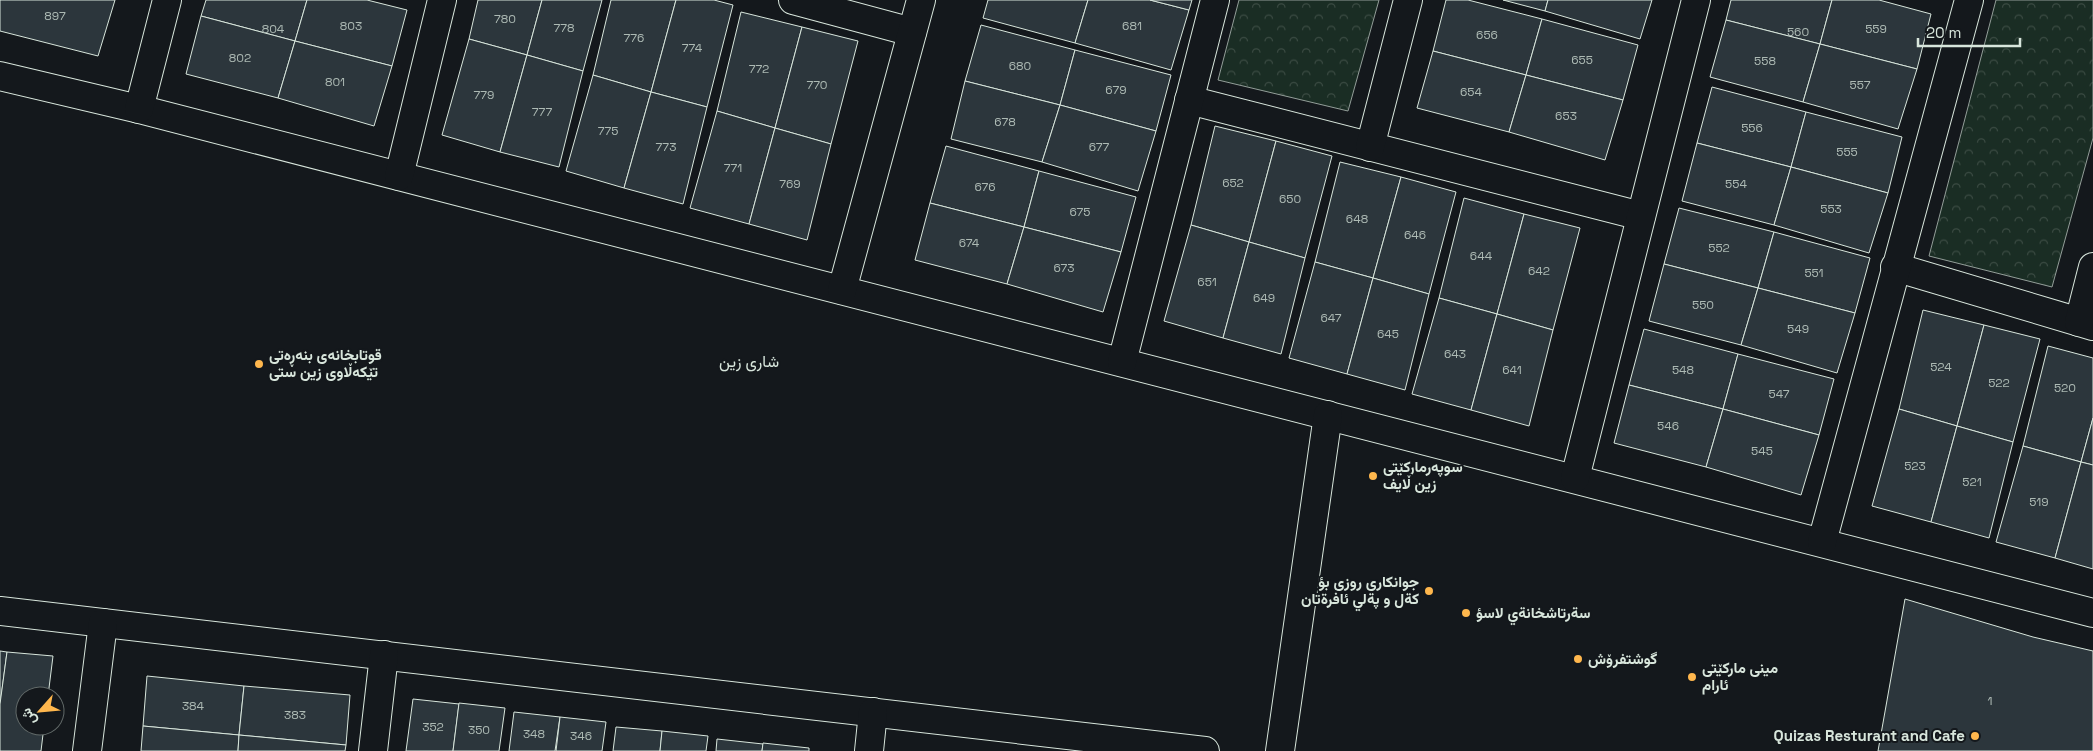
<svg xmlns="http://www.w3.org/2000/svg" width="2093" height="751" font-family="'Space Grotesk',Vazirmatn,sans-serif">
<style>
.park{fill:url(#park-crowns);stroke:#939e99}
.building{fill:#2c363c;stroke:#d8e6dc}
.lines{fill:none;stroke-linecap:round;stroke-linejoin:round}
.street-casing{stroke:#d8e6dc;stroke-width:30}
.street{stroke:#14181c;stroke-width:28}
.poi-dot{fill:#ffb74d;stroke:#14181c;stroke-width:2}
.labels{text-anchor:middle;stroke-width:4;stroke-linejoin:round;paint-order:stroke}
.number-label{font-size:12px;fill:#adbab4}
.poi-label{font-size:15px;font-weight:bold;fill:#d8e6dc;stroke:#14181c;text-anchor:start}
.neighbourhood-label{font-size:16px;fill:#d8e6dc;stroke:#14181c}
</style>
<defs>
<pattern id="park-crowns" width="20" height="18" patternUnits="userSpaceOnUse" patternTransform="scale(1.25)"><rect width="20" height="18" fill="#1a2d24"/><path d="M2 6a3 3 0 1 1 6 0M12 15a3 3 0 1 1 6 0" fill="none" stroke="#3b4b43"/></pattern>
</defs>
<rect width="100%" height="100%" fill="#14181c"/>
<g class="park">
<polygon points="1239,0 1379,0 1348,111 1218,80"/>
<polygon points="1996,0 2093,0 2093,138 2052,287 1929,256"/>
</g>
<g class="building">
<polygon points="0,0 115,0 98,56 0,31"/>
<polygon points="206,0 307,0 295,41 201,16"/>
<polygon points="307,0 367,0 407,10 392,66 295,41"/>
<polygon points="478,0 542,0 527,55 469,39"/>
<polygon points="542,0 602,0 583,71 527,55"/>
<polygon points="611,0 676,0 651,92 593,75"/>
<polygon points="676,0 714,0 733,5 707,107 651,92"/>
<polygon points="988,0 1088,0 1075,43 983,18"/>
<polygon points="1088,0 1150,0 1189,10 1171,70 1075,43"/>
<polygon points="1150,0 1192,0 1189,10"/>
<polygon points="1446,0 1468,0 1542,19 1526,75 1433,51"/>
<polygon points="1503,0 1548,0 1545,11"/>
<polygon points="1548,0 1652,0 1640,39 1545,11"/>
<polygon points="1731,0 1832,0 1820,44 1726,20"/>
<polygon points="1832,0 1879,0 1931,14 1917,69 1820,44"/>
<polygon points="741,12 802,27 775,128 717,111"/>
<polygon points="201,16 295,41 278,98 186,74"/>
<polygon points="1542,19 1638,45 1623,100 1526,75"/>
<polygon points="1726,20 1820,44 1803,102 1710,77"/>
<polygon points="981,25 1075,50 1060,105 965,81"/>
<polygon points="802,27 858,41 831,144 775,128"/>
<polygon points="469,39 527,55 500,152 442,135"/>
<polygon points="295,41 392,66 374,126 278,98"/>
<polygon points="1820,44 1917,69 1898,129 1803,102"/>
<polygon points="1075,50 1171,75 1156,131 1060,105"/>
<polygon points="1433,51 1526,75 1509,132 1417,108"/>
<polygon points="527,55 583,71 559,167 500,152"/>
<polygon points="593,75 651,92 624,188 566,171"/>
<polygon points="1526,75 1623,100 1605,160 1509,132"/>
<polygon points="965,81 1060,105 1042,162 951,139"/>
<polygon points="1712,87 1806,112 1791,167 1697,143"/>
<polygon points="651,92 707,107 683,204 624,188"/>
<polygon points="1060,105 1156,131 1138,191 1042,162"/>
<polygon points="717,111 775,128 749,224 690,208"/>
<polygon points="1806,112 1902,137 1888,193 1791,167"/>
<polygon points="1215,126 1276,141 1249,242 1191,225"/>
<polygon points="775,128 831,144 807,240 749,224"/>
<polygon points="1276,141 1332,156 1305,258 1249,242"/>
<polygon points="1697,143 1791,167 1774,225 1682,201"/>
<polygon points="946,146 1039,171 1024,227 930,203"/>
<polygon points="1340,162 1401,177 1373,278 1315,262"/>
<polygon points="1791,167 1888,193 1869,253 1774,225"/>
<polygon points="1039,171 1136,197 1121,252 1024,227"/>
<polygon points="1401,177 1456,192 1429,294 1373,278"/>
<polygon points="1464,198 1524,214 1497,314 1439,298"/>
<polygon points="930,203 1024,227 1007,284 915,260"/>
<polygon points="1679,208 1774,232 1758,288 1664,264"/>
<polygon points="1524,214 1580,228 1553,330 1497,314"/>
<polygon points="1191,225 1249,242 1223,338 1164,321"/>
<polygon points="1024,227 1121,252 1103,312 1007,284"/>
<polygon points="1774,232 1870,258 1855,313 1758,288"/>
<polygon points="1249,242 1305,258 1281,354 1223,338"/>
<polygon points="1315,262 1373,278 1347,374 1289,358"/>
<polygon points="1664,264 1758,288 1741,345 1649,321"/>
<polygon points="1373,278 1429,294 1405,390 1347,374"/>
<polygon points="1758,288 1855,313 1837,373 1741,345"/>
<polygon points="1439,298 1497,314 1471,410 1412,394"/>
<polygon points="1923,310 1984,325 1957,426 1899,409"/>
<polygon points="1497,314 1553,330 1529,426 1471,410"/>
<polygon points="1984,325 2040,339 2013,442 1957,426"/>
<polygon points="1644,329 1738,354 1723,409 1629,385"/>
<polygon points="2048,346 2093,358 2093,418 2081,462 2023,446"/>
<polygon points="1738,354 1834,379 1819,435 1723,409"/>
<polygon points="1629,385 1723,409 1706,467 1614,443"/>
<polygon points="1723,409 1819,435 1801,495 1706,467"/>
<polygon points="1899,409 1957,426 1931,522 1872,506"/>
<polygon points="2093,418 2093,465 2081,462"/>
<polygon points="1957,426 2013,442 1989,538 1931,522"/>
<polygon points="2023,446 2081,462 2055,558 1996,542"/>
<polygon points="2081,462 2093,465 2093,569 2055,558"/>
<polygon points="1905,599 2033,637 2093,651 2093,751 1878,751"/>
<polygon points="0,651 7,652 0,705"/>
<polygon points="7,652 53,656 48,696 25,696 25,726 44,726 41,751 0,751 0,704"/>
<polygon points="147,676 244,686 239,735 143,726"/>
<polygon points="244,686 350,695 346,745 239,735"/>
<polygon points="413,699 459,704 453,751 406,751"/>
<polygon points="459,703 505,708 499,751 453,751"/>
<polygon points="514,712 560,717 555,751 509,751"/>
<polygon points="560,717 606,722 602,751 556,751"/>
<polygon points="143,726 239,735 238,751 141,751"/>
<polygon points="616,727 662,731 660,751 613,751"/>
<polygon points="662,731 708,736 706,751 660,751"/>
<polygon points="239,735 346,745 345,751 238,751"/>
<polygon points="717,739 763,744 762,751 716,751"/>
<polygon points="763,743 809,748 809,751 762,751"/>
</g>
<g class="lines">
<g class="street-casing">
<g id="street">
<polyline points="793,0 912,32"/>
<polyline points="0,76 139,109 2093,613"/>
<polyline points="1189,100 1641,216"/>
<polyline points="139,109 167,0"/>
<polyline points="1370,147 1408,0"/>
<polyline points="399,176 442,0"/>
<polyline points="1895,267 2093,326"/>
<polyline points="842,290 921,0"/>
<polyline points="2079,322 2093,267"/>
<polyline points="1122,362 1215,0"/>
<polyline points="1575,478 1696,0"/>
<polyline points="1822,542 1969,0"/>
<polyline points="0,611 1205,751"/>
<polyline points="87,751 103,623"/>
<polyline points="373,751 384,655"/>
<polyline points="869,751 873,712"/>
<polyline points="1280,751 1328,415"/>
</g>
</g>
<use href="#street" class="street"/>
</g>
<g class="poi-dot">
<circle cx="259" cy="364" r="5"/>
<circle cx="1373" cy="476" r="5"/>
<circle cx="1429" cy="591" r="5"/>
<circle cx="1466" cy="613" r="5"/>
<circle cx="1578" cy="659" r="5"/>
<circle cx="1692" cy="677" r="5"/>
<circle cx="1975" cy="736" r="5"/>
</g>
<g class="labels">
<g class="number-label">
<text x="55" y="20">897</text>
<text x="505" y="23">780</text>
<text x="351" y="30">803</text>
<text x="1132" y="30">681</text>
<text x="564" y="32">778</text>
<text x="273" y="33">804</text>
<text x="1876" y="33">559</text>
<text x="1798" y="36">560</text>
<text x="1487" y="39">656</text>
<text x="634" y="42">776</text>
<text x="692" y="52">774</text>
<text x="240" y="62">802</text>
<text x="1582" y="64">655</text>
<text x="1765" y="65">558</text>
<text x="1020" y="70">680</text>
<text x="759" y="73">772</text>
<text x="335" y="86">801</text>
<text x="817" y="89">770</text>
<text x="1860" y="89">557</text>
<text x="1116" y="94">679</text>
<text x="1471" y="96">654</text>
<text x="484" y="99">779</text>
<text x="542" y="116">777</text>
<text x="1566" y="120">653</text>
<text x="1005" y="126">678</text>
<text x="1752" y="132">556</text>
<text x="608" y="135">775</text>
<text x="666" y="151">773</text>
<text x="1099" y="151">677</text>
<text x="1847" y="156">555</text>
<text x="733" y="172">771</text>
<text x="1233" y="187">652</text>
<text x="790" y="188">769</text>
<text x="1736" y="188">554</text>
<text x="985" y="191">676</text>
<text x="1290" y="203">650</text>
<text x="1831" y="213">553</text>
<text x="1080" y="216">675</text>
<text x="1357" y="223">648</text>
<text x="1415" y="239">646</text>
<text x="969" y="247">674</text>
<text x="1719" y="252">552</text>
<text x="1481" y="260">644</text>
<text x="1064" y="272">673</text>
<text x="1539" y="275">642</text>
<text x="1814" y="277">551</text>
<text x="1207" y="286">651</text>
<text x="1264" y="302">649</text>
<text x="1703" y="309">550</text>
<text x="1331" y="322">647</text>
<text x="1798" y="333">549</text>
<text x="1388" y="338">645</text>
<text x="1455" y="358">643</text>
<text x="1941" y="371">524</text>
<text x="1512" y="374">641</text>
<text x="1683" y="374">548</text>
<text x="1999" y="387">522</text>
<text x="2065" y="392">520</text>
<text x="1779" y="398">547</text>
<text x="1668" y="430">546</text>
<text x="1762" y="455">545</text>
<text x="1915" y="470">523</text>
<text x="1972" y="486">521</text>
<text x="2039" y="506">519</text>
<text x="1990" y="705">1</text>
<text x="193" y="710">384</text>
<text x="295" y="719">383</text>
<text x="433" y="731">352</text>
<text x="479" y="734">350</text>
<text x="534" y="738">348</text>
<text x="581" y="740">346</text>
</g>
<g class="poi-label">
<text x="269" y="360">قوتابخانەی بنەڕەتی<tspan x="269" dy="17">تێکەڵاوی زین ستی</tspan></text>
<text x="1383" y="472">سوپەرماركێتی<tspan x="1383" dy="17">زین ڵایف</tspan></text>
<text x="1419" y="587" text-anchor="end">جوانكارى روزى بؤ<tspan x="1419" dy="17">كةل و پةلي ئافرةتان</tspan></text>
<text x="1476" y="618">سةرتاشخانةي لاسؤ</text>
<text x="1588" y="664">گوشتفرۆش</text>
<text x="1702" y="673">مينی ماركێتی<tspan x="1702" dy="17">ئارام</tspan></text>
<text x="1965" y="741" text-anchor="end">Quizas Resturant and Cafe</text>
</g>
<g class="neighbourhood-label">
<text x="749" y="367">شاری زین</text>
</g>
</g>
<g transform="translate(40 711) rotate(243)"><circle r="24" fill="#14181c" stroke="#626a69"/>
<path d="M0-4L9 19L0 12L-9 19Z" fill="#ffb74d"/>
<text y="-8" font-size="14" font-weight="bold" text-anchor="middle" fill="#d8e6dc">ش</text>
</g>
<path d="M1918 38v8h102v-8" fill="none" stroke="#d8e6dc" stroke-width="2.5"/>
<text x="1926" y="38" font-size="15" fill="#d8e6dc" stroke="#14181c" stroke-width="4" paint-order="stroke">20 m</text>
</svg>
